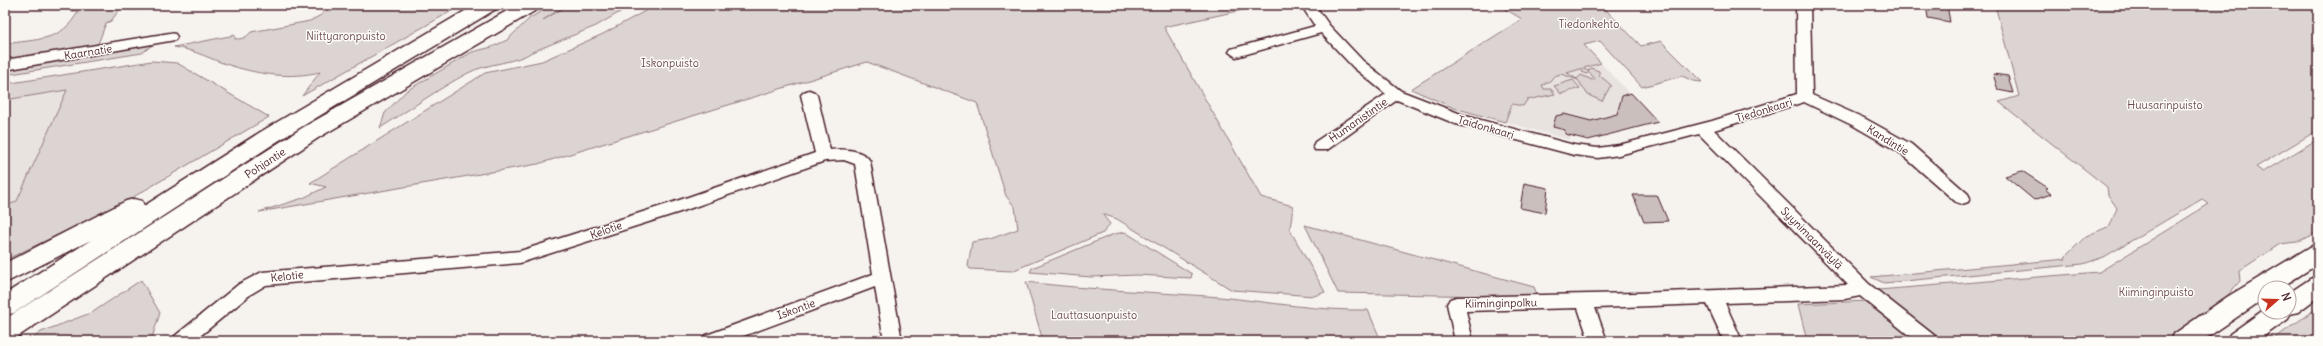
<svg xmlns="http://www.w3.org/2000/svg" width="2323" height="346" font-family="Delius,sans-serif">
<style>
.built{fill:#e9e3e0}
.green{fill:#dcd4d2;stroke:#937a7e}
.building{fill:#cbbfbe;stroke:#4a1f2b}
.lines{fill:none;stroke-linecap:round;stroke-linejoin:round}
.street-casing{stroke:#4a1f2b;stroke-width:3}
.secondary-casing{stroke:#4a1f2b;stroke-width:3}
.highway-casing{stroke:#4a1f2b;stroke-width:3}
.street{fill:#fdfcf7;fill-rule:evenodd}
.secondary{fill:#fdfcf7;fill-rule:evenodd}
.highway{fill:#fdfcf7;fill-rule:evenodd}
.labels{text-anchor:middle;stroke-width:3;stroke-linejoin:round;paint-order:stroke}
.park-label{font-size:11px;fill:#6e4c55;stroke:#fdfcf7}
.street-label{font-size:11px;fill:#4a1f2b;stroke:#fdfcf7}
</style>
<rect width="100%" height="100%" fill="#f6f3ef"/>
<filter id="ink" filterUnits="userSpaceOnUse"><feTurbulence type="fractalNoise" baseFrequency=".025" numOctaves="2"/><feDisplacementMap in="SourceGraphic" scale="8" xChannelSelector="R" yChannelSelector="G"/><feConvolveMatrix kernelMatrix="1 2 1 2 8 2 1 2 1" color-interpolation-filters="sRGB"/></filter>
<g filter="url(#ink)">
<g class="built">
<polygon points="1564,25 1658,122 1588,140 1571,135 1569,140 1505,122 1512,104 1535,99"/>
<polygon points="67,90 17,201 5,207 5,100"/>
</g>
<g class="green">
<path d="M74,5H141V7L137,10L120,9L111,21L106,23L98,44L75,50L5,61V44C35,39 63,42 78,11H72Z"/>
<path d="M324,5H462L302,96L320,72C290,79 262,75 232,66C211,60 196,50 174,47L235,35V39C242,39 246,38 251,32L310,21L323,14Z"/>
<path d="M552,5H567L543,20L569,5H632L596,26L532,52C517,63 487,63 468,73C438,89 409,110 380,128L385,113L406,91L472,52L492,47L507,40L530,18Z"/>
<polygon points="656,5 1266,5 1164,27 1261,197 1293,206 1290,230 1325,292 1314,296 1232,290 1117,219 1102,214 1110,224 1103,233 1012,271 970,269 968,266 972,242 990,239 1018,229 1015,207 1006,196 977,103 867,62 538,164 259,212 303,198 326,187 310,183 485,73 542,61 603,34"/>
<polygon points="1498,5 1606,5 1606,10 1641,46 1661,41 1702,82 1693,81 1682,76 1642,87 1600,41 1584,45 1601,63 1567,73 1577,79 1581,75 1592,80 1595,79 1589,72 1587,74 1582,72 1584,69 1588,71 1591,68 1599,71 1599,75 1611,85 1602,101 1588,95 1578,80 1561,74 1554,76 1549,82 1546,82 1546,84 1542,85 1544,89 1551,89 1555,94 1527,100 1523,106 1512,104 1505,122 1454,108 1411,89 1522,19"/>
<polygon points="1995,5 2318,5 2318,130 2256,167 2263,172 2318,139 2318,232 2297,242 2280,244 2239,271 2240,281 2220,304 2168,341 1939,341 1881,296 1878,290 2099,272 2209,204 2202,199 2104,257 2083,264 1884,283 1871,277 2066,259 2065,257 2086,236 2110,226 2117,208 2108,195 2107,187 1999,102 2019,96"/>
<polygon points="155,43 142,53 5,75 5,67"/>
<polygon points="152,61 177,63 269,117 118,206 5,260 5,207 17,201 67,90 5,100 5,84"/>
<polygon points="1573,80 1580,88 1561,94 1554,86"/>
<polygon points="1305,225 1534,287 1538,297 1338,293"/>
<polygon points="1125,232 1192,274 1191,278 1137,275 1091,277 1030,272 1032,268 1114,234"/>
<polygon points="141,280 160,313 151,341 29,341 41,332 93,312"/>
<path d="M1026,282C1091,290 1155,292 1220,297C1269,302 1319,311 1368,310L1381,341H1043Z"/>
<polygon points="1868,301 1916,341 1807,341 1798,304"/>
<polygon points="2318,307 2318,341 2271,341"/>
</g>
<g class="building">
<polygon points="1926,5 1947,5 1950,22 1928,18"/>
<polygon points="1993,74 2008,76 2013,93 1998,90"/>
<polygon points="1631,93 1658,122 1588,140 1565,134 1565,130 1553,127 1556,116 1564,114 1591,121 1617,114 1622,96"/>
<polygon points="2022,171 2048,188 2045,189 2051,194 2034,200 2005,176"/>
<polygon points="1524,183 1548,188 1545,213 1520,208"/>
<polygon points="1633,195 1657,195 1668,221 1644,222"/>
</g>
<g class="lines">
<g class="street-casing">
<g id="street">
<polygon points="1301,5 1315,5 1329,25 1363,61 1401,91 1466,116 1574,145 1598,148 1619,145 1712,121 1797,94 1796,5 1810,5 1812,95 1864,118 1911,144 1968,194 1970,198 1968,202 1962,204 1956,202 1899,152 1854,126 1804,102 1714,130 1869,284 1935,336 1938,341 1916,341 1860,296 1845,299 1725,303 1742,341 1724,341 1707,304 1595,308 1607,341 1589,341 1578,308 1466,311 1473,341 1455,341 1447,304 1450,299 1456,297 1637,293 1848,285 1699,134 1619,155 1598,158 1574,155 1456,124 1397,100 1327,150 1315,150 1313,146 1315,142 1386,94 1353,67 1321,33 1236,57 1229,52 1231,49 1315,26"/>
<polygon points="170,33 175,34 177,37 175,40 5,70 5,60"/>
<path d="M809,90L814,92L817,95L830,150C843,149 863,149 870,161L902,341H884L875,287L730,341H701L704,336L873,274L855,164L844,160L825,161L680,212L520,263L266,285L251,294L194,341H172L175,336L239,284L262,272L520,251L668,204L815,153L801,95L804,92Z"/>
</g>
</g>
<g class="secondary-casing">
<g id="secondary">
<polygon points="2318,244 2318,264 2280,288 2265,288 2265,298 2202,341 2171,341 2174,334 2227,297 2310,247"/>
<polygon points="2318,276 2318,297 2298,312 2290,314 2288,319 2257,341 2227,341 2230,334 2265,309 2265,312 2289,312 2289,293 2310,279"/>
</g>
</g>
<g class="highway-casing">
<g id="highway">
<polygon points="475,5 499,5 496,9 278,141 14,313 5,315 5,294 91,240 5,283 5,263 126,201 134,199 142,201 144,206 262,131"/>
<polygon points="517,5 541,5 538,9 318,138 14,339 5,341 5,319 302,128"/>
</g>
</g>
<use href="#street" class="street"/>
<use href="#secondary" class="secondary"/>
<use href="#highway" class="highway"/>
</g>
</g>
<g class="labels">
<g class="park-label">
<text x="1589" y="28">Tiedonkehto</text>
<text x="346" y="40">Niittyaronpuisto</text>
<text x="670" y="67">Iskonpuisto</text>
<text x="2165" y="109">Huusarinpuisto</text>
<text x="2156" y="296">Kiiminginpuisto</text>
<text x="1094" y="319">Lauttasuonpuisto</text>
</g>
<g class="street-label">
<text transform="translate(88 52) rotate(-9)" y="4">Kaarnatie</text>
<text transform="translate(1764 110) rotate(-17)" y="4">Tiedonkaari</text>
<text transform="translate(1358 120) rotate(-35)" y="4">Humanistintie</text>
<text transform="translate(1486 127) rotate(16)" y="4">Taidonkaari</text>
<text transform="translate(1888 140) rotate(32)" y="4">Kandintie</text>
<text transform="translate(265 163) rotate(-33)" y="4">Pohjantie</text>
<text transform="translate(606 230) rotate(-19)" y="4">Kelotie</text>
<text transform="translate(1812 238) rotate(45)" y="4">Syynimaanväylä</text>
<text transform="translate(287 276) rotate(-6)" y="4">Kelotie</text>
<text transform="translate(1501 303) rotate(-1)" y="4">Kiiminginpolku</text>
<text transform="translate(796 309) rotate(-20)" y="4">Iskontie</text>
</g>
</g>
<rect width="2323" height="346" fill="none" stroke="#fdfcf7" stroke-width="20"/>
<rect x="10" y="10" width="2303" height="326" fill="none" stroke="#4a1f2b" stroke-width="1.5" filter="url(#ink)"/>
<g transform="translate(2277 300) rotate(70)"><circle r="19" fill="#fdfcf7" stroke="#b5a4a5"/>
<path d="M0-3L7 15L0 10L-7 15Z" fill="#c8321e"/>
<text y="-6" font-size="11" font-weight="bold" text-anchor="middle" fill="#4a1f2b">N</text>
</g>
</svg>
